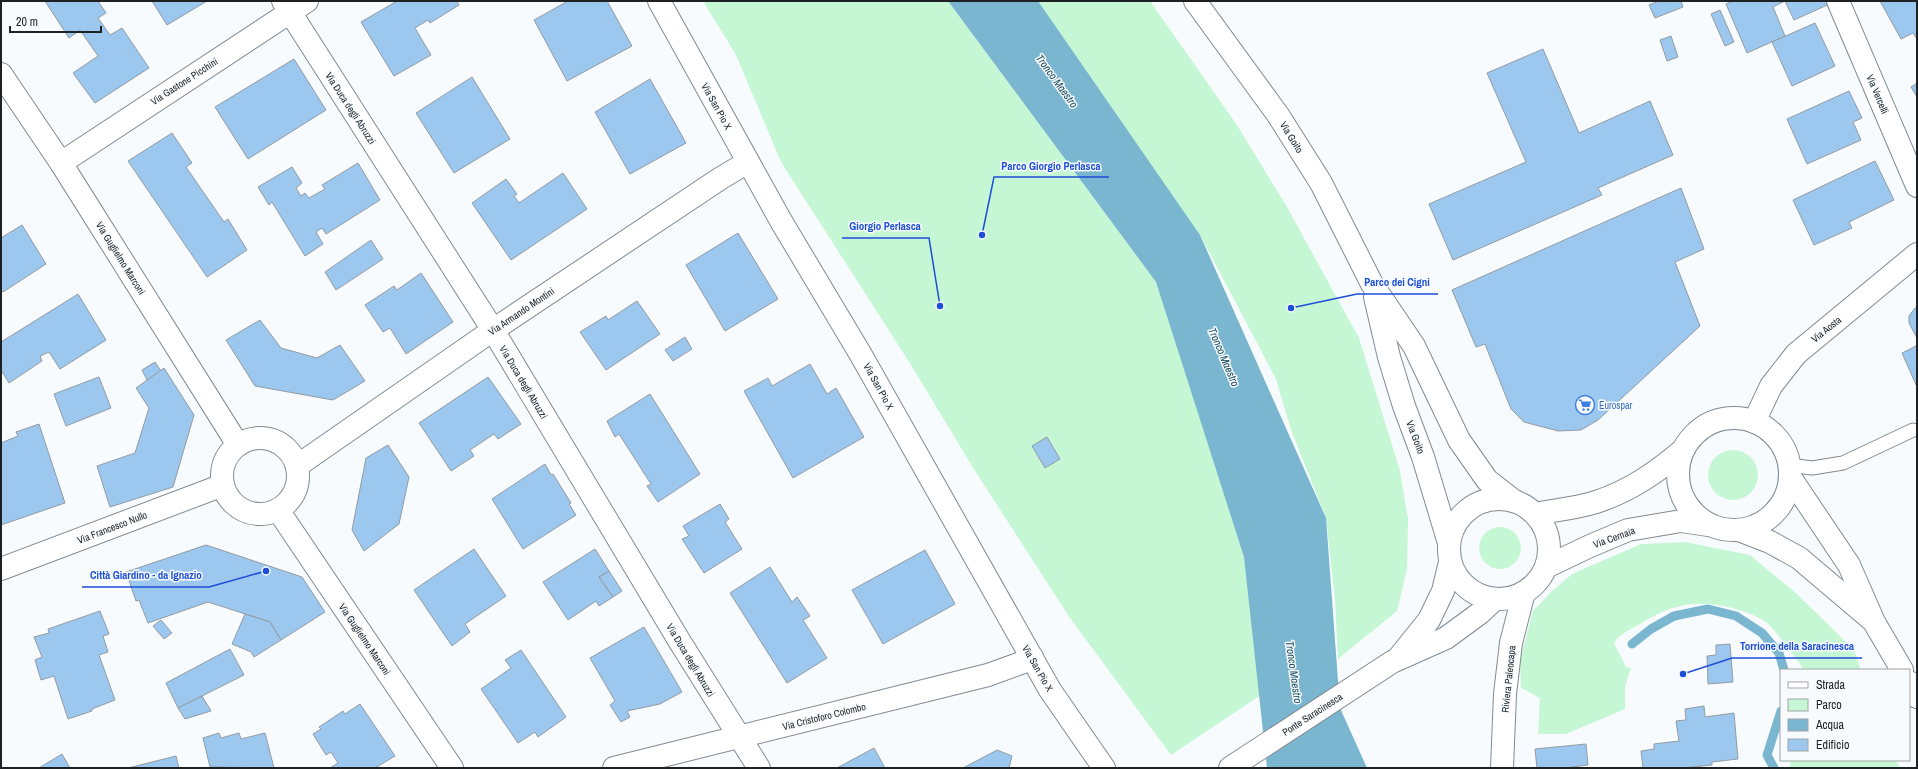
<svg xmlns="http://www.w3.org/2000/svg" width="1918" height="769" font-family="'Archivo Narrow',sans-serif">
<style>
.green{fill:#c6f7d5}
.water{fill:#7ab6d0}
.lines{fill:none;stroke-linecap:round;stroke-linejoin:round}
.stream{stroke:#7ab6d0;stroke-width:9}
.building{fill:#9cc8ef;stroke:#939ba2}
.service-casing{stroke:#828a91;stroke-width:15}
.minor-casing{stroke:#828a91;stroke-width:24}
.tertiary-casing{stroke:#828a91;stroke-width:24}
.secondary-casing{stroke:#828a91;stroke-width:24}
.service{stroke:#fff;stroke-width:13}
.minor{stroke:#fff;stroke-width:22}
.tertiary{stroke:#fff;stroke-width:22}
.secondary{stroke:#fff;stroke-width:22}
.labels{text-anchor:middle;stroke-width:3;stroke-linejoin:round;paint-order:stroke}
.street-label{font-size:10px;fill:#1e2124;stroke:#f7fbfe}
.shop-label{font-size:10px;fill:#366cbe;stroke:#f7fbfe;text-anchor:start}
.water-label{font-size:11px;font-style:italic;fill:#17495c;stroke:#f7fbfe}
.leader{fill:none;stroke:#1d4ed8;stroke-width:1.5}
.callout-dot{fill:#1d4ed8;stroke:#f7fbfe;stroke-width:1.5}
.callout-label{font-size:11px;text-anchor:middle;font-weight:bold;fill:#1d4ed8;stroke:#f7fbfe;stroke-width:3;stroke-linejoin:round;paint-order:stroke}
</style>
<rect width="100%" height="100%" fill="#f7fbfe"/>
<g class="green">
<polygon points="703,1 948,1 1156,282 1238,517 1264,693 1171,755 1070,618 975,471 911,365 781,162 736,55"/>
<polygon points="1038,1 1150,1 1237,125 1287,207 1359,338 1400,471 1408,519 1407,569 1397,611 1338,659 1335,600 1326,518 1291,430 1276,379 1200,235 1108,109"/>
<circle cx="1733" cy="475" r="25"/>
<circle cx="1500" cy="548" r="21"/>
<path d="M1685,542L1750,555L1797,594L1854,650L1861,670H1802V667C1794,656 1773,626 1763,620C1739,607 1704,599 1677,607C1663,610 1650,618 1638,625C1629,630 1620,634 1614,643L1626,667L1631,668L1625,686V709L1566,734H1538L1540,698L1521,688L1520,660L1533,611L1552,591L1572,574L1641,544Z"/>
<polygon points="1791,760 1896,760 1900,768 1790,768"/>
</g>
<polygon class="water" points="948,1 1038,1 1200,235 1326,518 1340,708 1367,768 1267,768 1244,557 1156,282"/>
<g class="lines">
<g class="stream">
<polyline points="1632,644 1651,629 1674,616 1708,609 1736,616 1762,633 1779,653 1784,670"/>
<polyline points="1774,768 1767,755 1781,711"/>
</g>
</g>
<g class="building">
<polygon points="45,1 98,1 106,13 98,18 110,35 122,28 149,68 95,103 73,73 98,56 80,30 69,38"/>
<polygon points="152,1 207,1 167,25"/>
<polygon points="397,1 457,1 459,5 430,23 428,20 415,28 431,55 394,76 361,22"/>
<polygon points="568,1 607,1 632,46 567,81 534,20"/>
<polygon points="1659,1 1681,1 1683,7 1655,18 1649,5"/>
<polygon points="1733,1 1785,1 1773,7 1785,36 1747,53 1726,4"/>
<polygon points="1785,1 1833,1 1834,2 1794,20"/>
<polygon points="1880,1 1917,1 1917,39 1913,33 1901,39"/>
<polygon points="1720,10 1734,42 1725,46 1711,14"/>
<polygon points="1815,23 1835,66 1792,86 1772,42"/>
<polygon points="1671,36 1678,57 1667,61 1660,40"/>
<polygon points="1543,49 1579,133 1650,101 1673,155 1598,188 1602,195 1453,260 1429,204 1526,162 1487,73"/>
<polygon points="294,59 326,110 248,159 215,107"/>
<polygon points="472,77 510,139 454,173 416,113"/>
<polygon points="650,79 686,143 630,174 595,112"/>
<polygon points="1917,83 1917,97 1911,87"/>
<polygon points="1849,91 1862,118 1853,122 1861,140 1807,164 1787,119"/>
<polygon points="172,133 192,163 186,167 224,222 228,219 247,250 207,277 128,161"/>
<polygon points="1875,161 1894,200 1849,222 1852,228 1814,245 1793,200"/>
<polygon points="358,163 380,200 326,234 322,228 316,232 323,244 305,256 272,202 269,205 258,187 292,167 302,183 296,188 301,196 305,193 309,198 325,189 322,185"/>
<polygon points="563,173 587,209 511,260 472,203 506,179 517,194 514,196 519,203"/>
<polygon points="1681,188 1704,249 1675,262 1700,326 1598,420 1581,430 1558,431 1524,422 1511,409 1485,344 1476,347 1452,290"/>
<polygon points="22,225 46,264 3,292 1,290 1,238"/>
<polygon points="738,233 778,299 725,331 686,265"/>
<polygon points="371,240 383,259 336,290 325,272"/>
<polygon points="421,273 453,322 406,354 390,328 383,332 365,305 394,286 397,290"/>
<polygon points="78,294 106,340 60,369 49,352 40,356 42,361 9,383 1,370 1,342"/>
<polygon points="637,301 660,334 606,370 580,332 606,316 608,320"/>
<polygon points="1915,308 1917,308 1917,338 1909,323 1909,316"/>
<polygon points="260,320 281,348 317,358 340,345 365,381 333,400 255,386 226,340"/>
<polygon points="685,337 692,349 673,361 665,350"/>
<polygon points="1917,343 1917,387 1902,353 1916,346"/>
<polygon points="155,362 161,371 147,380 142,370"/>
<polygon points="810,364 827,394 836,388 864,437 793,478 744,391 768,378 772,386"/>
<polygon points="164,368 194,415 173,487 110,507 97,466 135,453 149,408 136,388"/>
<polygon points="99,377 111,408 66,426 54,394"/>
<polygon points="488,377 521,424 498,439 494,434 470,450 474,456 451,471 419,423"/>
<polygon points="650,394 700,474 658,502 647,486 651,484 619,434 615,437 607,421"/>
<polygon points="39,424 65,503 1,525 1,443 18,436 16,432"/>
<polygon points="1047,437 1060,459 1045,468 1032,446"/>
<polygon points="388,445 409,477 399,524 364,551 352,530 366,458"/>
<polygon points="545,464 551,475 553,474 571,503 569,504 576,515 523,549 492,499"/>
<polygon points="720,504 729,519 725,522 742,549 704,573 682,539 689,536 683,526"/>
<polygon points="206,545 302,577 325,612 281,640 270,622 208,602 148,623 139,600 136,601 126,572"/>
<polygon points="474,549 506,596 465,624 470,632 452,646 414,590"/>
<polygon points="595,549 609,571 599,577 613,597 599,606 596,601 568,620 543,582"/>
<polygon points="925,550 955,604 883,644 852,590"/>
<polygon points="770,567 792,602 797,597 810,616 803,620 827,658 787,683 730,593"/>
<polygon points="609,571 622,591 613,597 599,577"/>
<polygon points="100,611 109,634 103,636 108,652 99,655 115,700 92,709 92,711 68,719 54,676 41,680 35,660 42,657 34,637 49,633 48,629"/>
<polygon points="245,614 270,622 281,640 254,657 251,652 232,644"/>
<polygon points="161,620 172,633 164,639 153,626"/>
<polygon points="644,627 682,692 660,704 627,711 630,717 621,722 610,705 615,701 590,658"/>
<polygon points="1730,644 1733,682 1708,684 1707,656 1716,655 1716,645"/>
<polygon points="230,649 244,675 178,708 166,683"/>
<polygon points="521,650 566,717 538,737 535,732 518,743 481,689 511,668 505,660"/>
<polygon points="202,696 211,711 185,719 178,708"/>
<polygon points="360,704 395,756 375,768 330,768 338,763 331,752 326,755 313,734 321,729 319,727 343,711 345,714"/>
<polygon points="1704,706 1705,717 1734,713 1738,759 1712,762 1712,765 1684,768 1643,768 1641,751 1654,749 1654,744 1679,741 1676,721 1686,720 1685,709"/>
<polygon points="219,733 221,738 239,733 241,739 265,733 274,768 210,767 203,738"/>
<polygon points="1586,744 1588,765 1572,767 1572,768 1537,768 1535,749"/>
<polygon points="874,748 885,768 837,768"/>
<polygon points="997,750 1012,756 1009,768 963,768"/>
<polygon points="62,754 70,768 39,768"/>
<polygon points="176,756 179,768 128,768"/>
</g>
<g class="lines">
<g class="service-casing">
<polyline id="service" points="1789,465 1812,468 1843,463 1913,430"/>
</g>
<g class="minor-casing">
<g id="minor">
<polyline points="283,1 493,330 680,642 759,768"/>
<polyline points="659,1 781,221 861,355 1050,690 1104,768"/>
<polyline points="1838,1 1917,186"/>
<polyline points="1,74 61,163 238,445"/>
<polyline points="61,163 307,1"/>
<polyline points="1754,422 1771,386 1796,354 1917,254"/>
<circle cx="260" cy="476" r="38"/>
<polyline points="297,466 493,330 721,178 748,162"/>
<polyline points="278,510 452,768"/>
<polyline points="1,569 223,485"/>
<polyline points="614,768 988,675 1021,663 1032,657"/>
<polyline points="1502,768 1505,694 1511,643 1524,592"/>
</g>
</g>
<g class="tertiary-casing">
<g id="tertiary">
<polyline points="1400,656 1429,620 1443,591 1450,562"/>
<polyline points="1230,768 1392,662 1446,638 1480,613 1495,599"/>
</g>
</g>
<g class="secondary-casing">
<g id="secondary">
<polyline points="1195,1 1278,115 1321,183 1372,284 1414,346 1459,440 1487,480 1514,501"/>
<polyline points="1375,297 1389,357 1404,406 1423,457 1449,543"/>
<circle cx="1734" cy="474" r="56"/>
<polyline points="1790,477 1849,565 1874,622 1902,670"/>
<circle cx="1499" cy="549" r="50"/>
<path d="M1536,514C1556,510 1577,508 1596,502C1630,491 1657,472 1683,450"/>
<polyline points="1739,530 1770,542 1799,558 1871,619"/>
<polyline points="1546,567 1590,546 1628,530 1681,521 1708,525"/>
<polyline points="1909,682 1917,697"/>
</g>
</g>
<use href="#service" class="service"/>
<use href="#minor" class="minor"/>
<use href="#tertiary" class="tertiary"/>
<use href="#secondary" class="secondary"/>
</g>
<defs>
<g id="supermarket-ring" transform="scale(1)"><circle r="9.5" fill="#f7fbfe" stroke="#3f7fe0" stroke-width="1.5"/><path d="M-6-5.5h2.5l.6 2H6L4.5 2H-2.5L-4.4-4H-6ZM-1.5 3.2a1.3 1.3 0 1 0 .1 0ZM3 3.2a1.3 1.3 0 1 0 .1 0Z" fill="#3f7fe0"/></g>
</defs>
<g fill-rule="evenodd">
<use href="#supermarket-ring" x="1585" y="405"/>
</g>
<g class="labels">
<g class="street-label">
<text transform="translate(184 81) rotate(-33)" y="4">Via Gastone Picchini</text>
<text transform="translate(1878 94) rotate(67)" y="4">Via Vercelli</text>
<text transform="translate(717 106) rotate(61)" y="4">Via San Pio X</text>
<text transform="translate(351 108) rotate(57)" y="4">Via Duca degli Abruzzi</text>
<text transform="translate(1292 137) rotate(58)" y="4">Via Goito</text>
<text transform="translate(121 258) rotate(58)" y="4">Via Guglielmo Marconi</text>
<text transform="translate(521 311) rotate(-34)" y="4">Via Armando Montini</text>
<text transform="translate(1826 329) rotate(-39)" y="4">Via Aosta</text>
<text transform="translate(524 382) rotate(59)" y="4">Via Duca degli Abruzzi</text>
<text transform="translate(879 386) rotate(61)" y="4">Via San Pio X</text>
<text transform="translate(1416 437) rotate(69)" y="4">Via Goito</text>
<text transform="translate(112 527) rotate(-21)" y="4">Via Francesco Nullo</text>
<text transform="translate(1614 537) rotate(-20)" y="4">Via Cernaia</text>
<text transform="translate(365 639) rotate(56)" y="4">Via Guglielmo Marconi</text>
<text transform="translate(691 660) rotate(59)" y="4">Via Duca degli Abruzzi</text>
<text transform="translate(1038 668) rotate(60)" y="4">Via San Pio X</text>
<text transform="translate(1508 679) rotate(-84)" y="4">Riviera Paleocapa</text>
<text transform="translate(1312 714) rotate(-33)" y="4">Ponte Saracinesca</text>
<text transform="translate(824 716) rotate(-14)" y="4">Via Cristoforo Colombo</text>
</g>
<g class="shop-label">
<text x="1599" y="409">Eurospar</text>
</g>
<g class="water-label">
<text transform="translate(1057 81) rotate(54)" y="4">Tronco Maestro</text>
<text transform="translate(1224 357) rotate(67)" y="4">Tronco Maestro</text>
<text transform="translate(1294 672) rotate(82)" y="4">Tronco Maestro</text>
</g>
</g>
<path class="leader" d="M982 235L994 177H1109M940 306L929 238H842M1291 308L1357 294H1438M266 571L209 587H82M1683 674L1732 658H1862"/>
<g class="callout-dot">
<circle cx="982" cy="235" r="4"/>
<circle cx="940" cy="306" r="4"/>
<circle cx="1291" cy="308" r="4"/>
<circle cx="266" cy="571" r="4"/>
<circle cx="1683" cy="674" r="4"/>
</g>
<g class="callout-label">
<text x="1051" y="170">Parco Giorgio Perlasca</text>
<text x="885" y="230">Giorgio Perlasca</text>
<text x="1397" y="286">Parco dei Cigni</text>
<text x="146" y="579">Città Giardino - da Ignazio</text>
<text x="1797" y="650">Torrione della Saracinesca</text>
</g>
<rect width="1918" height="769" fill="none" stroke="#1e2124" stroke-width="4"/>
<rect x="1780" y="669" width="130" height="92" fill="#f7fbfe" stroke="#a0a4a7"/>
<rect x="1788" y="682" width="20" height="6" fill="#ffffff" stroke="#a0a4a7"/>
<text x="1816" y="689" font-size="12" fill="#1e2124">Strada</text>
<rect x="1788" y="699" width="20" height="12" fill="#c6f7d5" stroke="#a0a4a7"/>
<text x="1816" y="709" font-size="12" fill="#1e2124">Parco</text>
<rect x="1788" y="719" width="20" height="12" fill="#7ab6d0" stroke="#a0a4a7"/>
<text x="1816" y="729" font-size="12" fill="#1e2124">Acqua</text>
<rect x="1788" y="739" width="20" height="12" fill="#9cc8ef" stroke="#a0a4a7"/>
<text x="1816" y="749" font-size="12" fill="#1e2124">Edificio</text>
<path d="M10 26v6h91v-6" fill="none" stroke="#1e2124" stroke-width="2"/>
<text x="16" y="26" font-size="12" fill="#1e2124" stroke="#f7fbfe" stroke-width="3" paint-order="stroke">20 m</text>
</svg>
